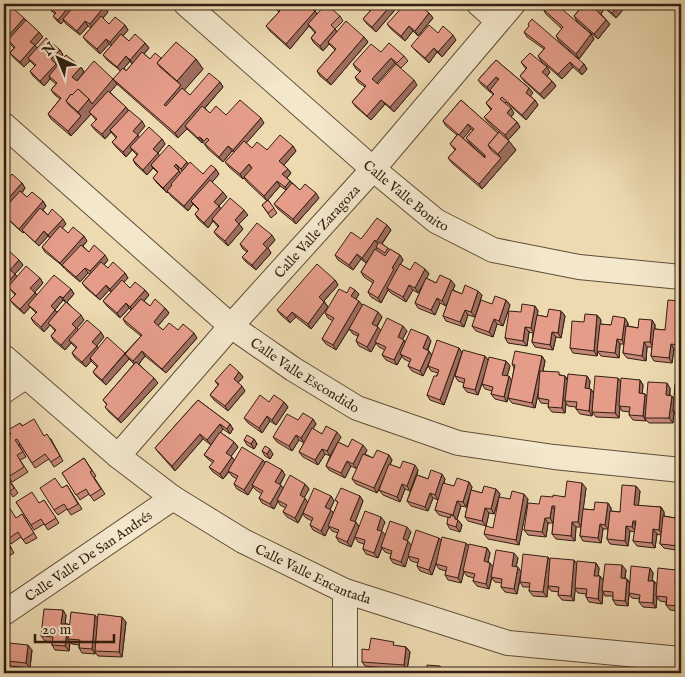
<svg xmlns="http://www.w3.org/2000/svg" width="685" height="677" font-family="'IM FELL English',serif">
<style>
.lines{fill:none;stroke-linecap:round;stroke-linejoin:round}
.minor-casing{stroke:#614e3a;stroke-width:26}
.minor{stroke:#f3e7cc;stroke-width:24}
.wall{fill:#c58777;stroke:#321f13;fill-rule:evenodd}
.shaded-wall{fill:#a06e61;stroke:#321f13}
.building{fill:#e59d8a;stroke:#321f13}
.labels{text-anchor:middle;stroke-width:4;stroke-linejoin:round;paint-order:stroke}
.street-label{font-size:14px;fill:#321f13;stroke:#f3e7cc}
</style>
<rect width="100%" height="100%" fill="#eddab1"/>
<filter id="stains"><feTurbulence type="fractalNoise" baseFrequency=".004" numOctaves="4"/><feColorMatrix values="0 0 0 0 .2 0 0 0 0 .09 0 0 0 0 .02 0 0 0 .5 -.17"/></filter>
<radialGradient id="worn" r=".72"><stop offset=".6" stop-color="#630" stop-opacity="0"/><stop offset="1" stop-color="#630" stop-opacity=".3"/></radialGradient>
<g class="lines">
<g class="minor-casing">
<g id="minor">
<path id="s1" d="M186,4L373,169L436,221L493,250L579,267L681,277"/>
<polyline points="479,4 498,21"/>
<path id="s2" d="M4,125L231,326L293,369L357,408L458,443L554,457L681,470"/>
<path id="s3" d="M4,357L118,456L173,498L243,541L345,591L508,643L681,659"/>
<polyline points="4,391 25,377"/>
<path id="s4" d="M118,456L231,326L373,169L513,4"/>
<path id="s5" d="M4,613L173,498"/>
<polyline points="345,673 345,591"/>
</g>
</g>
<use href="#minor" class="minor"/>
</g>
<g class="wall">
<polygon points="4,4 26,20 43,37 35,45 37,48 60,50 63,55 56,63 58,66 81,67 84,72 113,79 117,84 110,92 145,126 137,135 140,138 162,139 165,144 158,153 159,156 188,164 203,174 219,174 212,182 227,197 219,206 221,209 248,215 239,224 243,229 228,246 217,236 214,232 218,227 213,221 208,228 198,219 195,214 199,210 193,204 188,211 171,196 168,192 167,193 157,183 153,178 158,173 153,168 147,175 136,165 133,160 137,155 132,150 126,157 116,147 112,142 116,138 111,132 105,139 95,130 91,125 96,120 91,114 71,136 51,119 48,114 60,99 55,95 51,90 56,84 50,79 44,86 33,76 30,71 35,66 30,61 24,67 14,58 10,53 14,48 9,43 4,49"/>
<path d="M44,4H87L89,6L104,7L108,12L103,18L109,24L125,25L128,30L123,36L129,41L145,43L149,48L144,54L150,59L161,58L196,59L203,69L184,90L190,95L220,82L223,87L205,108L210,113L264,123L246,143L252,148L267,150L293,146L296,151L284,165L291,173L287,178L300,190L319,198L296,224L278,209L274,204L286,190L280,186L267,201L247,182L244,178L243,179L229,167L225,162L234,153L232,151L223,162L208,149L203,142L202,143L187,129L178,138L117,84L113,79L121,71L107,60L103,55L111,46L109,44L100,54L87,42L83,37L91,28L88,26L80,35L66,24L64,21L61,24L57,21L53,16L55,14L46,6ZM130,61L132,64L126,71L124,68Z"/>
<polygon points="270,4 321,4 315,11 317,14 340,16 343,21 335,29 337,32 364,37 368,42 331,85 320,76 317,71 335,50 329,44 323,51 314,43 311,38 315,33 309,26 290,49 270,31 266,26 279,12"/>
<polygon points="363,4 400,4 376,32 367,24 363,19 370,11"/>
<polygon points="575,4 597,4 603,11 601,14 610,24 598,39 577,21 574,16 580,9"/>
<polygon points="600,4 628,4 616,18"/>
<polygon points="543,9 591,34 594,39 579,59 559,41 556,36 562,29 546,14"/>
<polygon points="412,10 429,13 433,18 418,36 413,31 405,41 391,29 387,24"/>
<polygon points="524,32 584,64 587,69 582,75 573,67 562,79 541,61 538,56 544,49 527,37"/>
<polygon points="438,33 456,40 442,57 437,52 429,63 415,50 411,46"/>
<polygon points="381,52 404,56 408,61 401,68 395,63 377,83 378,84 417,85 394,112 385,104 371,120 356,107 352,102 365,87 358,82 355,77 360,72 356,69 353,64"/>
<path d="M496,60L529,88L533,93L530,96L535,100L538,105L526,120L506,102L505,103L514,113L511,117L517,122L520,127L508,140L516,150L482,189L452,163L448,158L455,150L450,144L457,135L446,126L443,121L461,100L498,133L499,132L488,122L484,117L491,110L486,103L493,95L491,92H490L482,85L478,80ZM471,129L473,130L466,138L470,143L485,157V158L463,138Z"/>
<polygon points="521,62 550,72 547,76 552,81 556,86 544,99 524,81 520,76 526,69"/>
<path d="M4,177L7,180L22,183L25,188L22,193L27,197L43,201L46,206L43,210L48,215L66,224L62,228L68,233L87,241L83,246L89,252L108,260L104,265L108,268L125,273L128,278L124,282L130,288L145,290L149,295L144,301L150,306L165,308L169,313L158,326L163,330H178L197,338L166,373L145,356L139,364L158,383L121,423L109,412L105,407L107,405L103,400L134,364L129,359L106,385L96,376L93,372L97,367L91,361L86,367L75,358L72,353L76,348L71,343L65,350L54,341L51,336L55,331L50,325L44,332L34,323L31,318L36,313L30,307L24,314L14,305L10,300L15,295L10,289L4,296V251L19,260L23,265L15,274L17,277L40,278L43,283L35,292L37,295L71,289L74,294L67,302L84,320L77,328L78,330L104,337L96,346L98,348L125,353L141,336L126,324L123,319L131,310L129,308L120,318L107,306L103,301L111,292L109,290L100,300L86,288L82,283L90,274L88,273L80,282L66,270L64,267L45,252L42,247L50,238L48,236L39,246L24,232L23,233L4,216V209L9,203L7,201L4,205ZM63,300L66,303L57,312L55,310Z"/>
<polygon points="268,200 277,213 271,218 262,205"/>
<polygon points="387,225 391,230 382,244 389,249 400,255 403,260 400,265 410,270 425,269 429,274 426,278 436,283 455,285 453,290 462,294 482,295 475,317 468,315 464,327 446,321 443,316 450,297 446,306 440,303 435,315 418,308 415,303 423,285 418,293 413,290 406,302 391,293 388,290 381,303 371,297 368,292 373,283 364,277 361,272 372,254 366,263 361,259 353,270 338,260 335,255"/>
<polygon points="275,240 268,248 271,253 256,270 246,262 242,257 247,252 243,249 240,244"/>
<polygon points="335,280 338,285 324,301 328,307 311,329 296,317 290,323 281,315 277,310"/>
<polygon points="355,290 359,294 356,299 362,305 378,312 382,317 377,327 381,331 407,331 402,340 405,343 431,341 428,350 432,355 459,348 462,353 485,356 488,360 506,361 510,366 507,376 512,381 514,368 512,364 542,356 545,361 543,371 565,376 567,379 587,376 590,381 589,388 594,393 621,382 640,380 643,385 642,393 645,394 647,396 670,388 670,396 674,399 681,385 681,416 676,416 674,412 673,423 649,423 646,420 646,421 633,420 629,415 630,412 622,411 620,407 619,418 596,417 592,412 592,416 580,414 576,409 576,407 568,406 566,403 565,413 552,412 548,407 549,404 541,403 538,398 538,394 535,408 512,403 508,398 509,395 507,402 495,399 491,394 492,391 485,389 482,384 478,395 467,392 463,387 464,383 458,381 455,376 458,365 444,405 430,400 427,395 438,373 431,371 428,366 423,376 412,371 408,366 410,362 404,359 402,356 397,365 386,360 382,355 385,350 379,347 376,343 371,352 359,346 356,341 358,336 353,334 349,329 351,326 336,350 326,344 322,339 333,321 328,318 325,313 347,293"/>
<polygon points="506,300 510,305 503,326 497,324 493,337 476,331 472,326 492,304"/>
<polygon points="681,301 681,364 678,359 679,350 674,349 672,363 654,361 651,356 652,347 647,347 646,361 627,358 623,353 624,344 620,344 619,358 601,356 598,352 597,356 573,353 570,348 584,322 597,315 601,320 600,324 611,325 628,323 628,326 638,328 652,320 655,325 655,329 665,330"/>
<polygon points="535,306 538,311 537,315 547,317 561,311 565,316 561,338 556,337 553,350 535,347 532,342 533,333 529,332 527,346 508,343 505,338 521,312"/>
<polygon points="239,372 243,377 238,383 245,391 228,411 214,400 210,395 218,385 215,381"/>
<polygon points="198,400 230,424 233,429 230,434 223,429 220,432 234,442 238,447 231,456 234,460 265,462 282,470 285,475 280,485 283,488 305,484 309,489 304,498 308,502 331,496 334,501 330,510 333,514 338,503 335,500 360,496 363,501 355,522 359,526 385,522 381,531 385,535 411,532 407,541 411,545 439,538 441,541 487,548 490,553 488,562 490,563 493,567 518,558 516,567 521,572 548,557 550,560 577,564 596,563 599,568 598,576 600,576 603,580 626,570 625,579 627,579 630,583 650,568 653,573 652,581 654,581 657,585 680,575 679,583 681,584 681,611 670,610 666,605 666,602 660,601 657,597 656,608 643,607 639,602 640,599 632,598 629,594 628,606 616,605 613,600 613,596 605,596 603,592 602,604 589,602 586,597 586,594 578,593 575,589 574,601 562,600 558,595 559,592 551,591 548,586 547,597 533,596 529,591 530,587 523,587 520,582 520,580 517,594 505,592 501,587 502,583 495,582 492,578 489,589 477,586 473,581 474,578 467,576 464,572 461,583 448,580 445,575 446,571 439,569 436,564 432,575 420,571 417,566 418,563 411,561 408,556 405,567 393,563 390,558 391,554 385,552 382,548 378,558 366,554 363,549 364,544 358,542 355,537 351,547 339,542 336,537 338,533 332,531 329,527 325,536 313,530 310,525 312,521 306,518 303,514 298,523 287,517 283,512 286,508 280,505 278,501 274,509 262,503 259,498 262,494 256,490 253,487 248,495 237,489 234,484 237,479 232,476 229,472 223,479 213,472 209,467 213,463 208,459 204,455 211,445 203,439 175,471 159,453 155,448"/>
<polygon points="269,402 284,402 288,407 276,425 270,421 262,433 248,423 244,418"/>
<polygon points="313,419 316,424 313,429 322,434 341,437 338,442 348,447 367,450 365,454 373,458 389,455 392,460 390,465 400,468 418,470 417,475 428,479 445,479 444,484 454,486 469,482 472,487 471,490 482,493 496,489 500,494 494,514 489,513 486,526 468,521 465,517 469,498 466,507 461,506 457,519 462,525 460,532 450,529 447,524 450,518 439,515 435,510 438,500 433,498 428,511 411,506 407,501 416,475 410,491 405,489 400,502 383,495 379,490 384,479 377,493 356,484 352,479 357,469 351,466 345,478 329,470 326,466 330,456 325,454 318,465 303,457 299,452 304,443 299,440 292,451 277,442 273,437 298,420"/>
<polygon points="20,423 23,426 51,439 63,461 54,467 49,459 35,468 20,444 19,445 26,457 20,460 28,472 12,482 4,469 11,434"/>
<polygon points="254,439 257,444 254,449 247,445 244,440"/>
<polygon points="262,451 273,454 270,459 265,456"/>
<polygon points="84,458 96,476 94,477 105,494 94,501 89,494 80,500 62,473"/>
<polygon points="4,472 18,493 13,497 6,486 4,487"/>
<polygon points="67,485 82,509 71,515 67,509 58,515 54,510 62,488"/>
<polygon points="586,488 583,509 594,510 608,503 611,508 611,511 620,512 640,491 638,506 661,507 664,512 664,516 675,518 681,510 681,551 664,548 660,544 661,535 657,534 655,548 637,546 633,541 635,532 630,531 628,546 610,544 607,539 608,529 603,529 601,543 583,541 580,536 581,527 576,527 575,541 556,539 552,534 553,523 548,523 546,537 528,535 524,530 539,504 553,497 565,497"/>
<polygon points="510,499 528,499 519,545 488,539 484,534 493,528"/>
<polygon points="44,500 59,523 48,530 44,524 34,530 16,502 40,503"/>
<polygon points="22,514 37,538 26,544 21,537 11,544 4,532 17,518"/>
<polygon points="4,535 14,553 4,559"/>
<polygon points="66,615 65,624 68,624 69,627 98,619 126,622 122,657 98,656 95,652 95,654 82,653 79,648 79,645 72,644 70,642 69,651 55,650 52,645 52,642 45,641 41,636"/>
<polygon points="397,646 406,647 410,652 407,670 365,666 362,662 369,650"/>
<polygon points="32,650 30,668 11,666 7,661"/>
</g>
<g class="shaded-wall">
<polygon points="71,4 79,4 63,19 64,21 61,24 58,20"/>
<polygon points="313,4 321,4 314,12 310,7"/>
<polygon points="392,4 400,4 376,32 372,27"/>
<polygon points="620,4 628,4 616,18 612,13"/>
<polygon points="600,6 603,11 600,15 596,10"/>
<polygon points="104,7 108,12 93,29 90,24"/>
<polygon points="315,11 318,16 308,24 309,26 290,49 286,44"/>
<polygon points="429,13 433,18 418,36 415,31"/>
<polygon points="24,18 28,23 8,40 9,43 4,49 4,41"/>
<polygon points="606,20 610,24 598,39 594,34"/>
<polygon points="85,21 88,26 80,35 77,31"/>
<polygon points="125,25 128,30 113,47 110,42"/>
<polygon points="409,26 413,31 405,41 401,36"/>
<polygon points="335,29 338,34 328,42 329,44 323,51 320,46"/>
<polygon points="39,32 43,37 34,47 30,42"/>
<polygon points="591,34 594,39 579,59 576,54"/>
<polygon points="453,35 456,40 442,57 438,52"/>
<polygon points="364,37 368,42 331,85 327,80"/>
<polygon points="106,39 109,44 100,54 97,49"/>
<polygon points="145,43 149,48 134,65 130,60"/>
<polygon points="35,45 39,50 28,58 30,61 24,67 20,62"/>
<polygon points="434,48 437,52 429,63 425,58"/>
<polygon points="60,50 63,55 55,64 51,59"/>
<polygon points="126,56 130,61 121,72 117,67"/>
<polygon points="391,58 395,63 376,84 372,79"/>
<polygon points="196,59 203,69 167,110 164,105 181,85 177,81"/>
<polygon points="570,62 573,67 562,79 558,74"/>
<polygon points="56,64 60,68 49,76 50,79 44,86 40,81"/>
<polygon points="584,64 587,69 582,75 579,70"/>
<polygon points="81,67 84,72 76,82 72,77"/>
<polygon points="547,67 550,72 546,77 542,72"/>
<polygon points="496,77 500,82 490,90 491,92 490,92 487,87"/>
<polygon points="113,79 117,84 91,114 89,112 91,114 71,136 68,131 81,116 78,112 89,99"/>
<polygon points="414,80 417,85 394,112 390,107"/>
<polygon points="552,81 556,86 544,99 540,94"/>
<polygon points="220,82 223,87 187,128 185,126 187,129 178,138 175,133"/>
<polygon points="529,88 533,93 529,98 526,93"/>
<polygon points="381,100 385,104 371,120 367,116"/>
<polygon points="535,100 538,105 526,120 522,115"/>
<polygon points="126,107 129,112 110,130 111,132 105,139 102,134"/>
<polygon points="511,108 514,113 510,118 507,113"/>
<polygon points="261,118 264,123 236,155 233,150"/>
<polygon points="142,121 145,126 137,136 133,131"/>
<polygon points="517,122 520,127 508,140 505,135"/>
<polygon points="468,124 471,129 462,140 459,135"/>
<polygon points="138,135 141,140 130,147 132,150 126,157 123,152"/>
<polygon points="200,137 203,142 202,143 198,138"/>
<polygon points="162,139 165,144 158,153 161,158 151,165 153,168 147,175 143,170 153,149"/>
<polygon points="509,141 516,150 482,189 479,184 501,158 498,154"/>
<polygon points="228,146 232,151 223,162 219,157"/>
<polygon points="293,146 296,151 283,166 279,161"/>
<polygon points="187,162 190,167 184,174 181,169"/>
<polygon points="176,164 179,169 177,171 174,166"/>
<polygon points="249,164 252,169 243,179 240,174"/>
<polygon points="216,169 219,174 194,204 191,201 193,204 188,211 184,206"/>
<polygon points="288,169 291,173 286,179 282,174"/>
<polygon points="179,171 182,176 167,193 163,188"/>
<polygon points="277,181 280,186 267,201 264,196"/>
<polygon points="290,181 294,186 288,192 285,187"/>
<polygon points="22,183 25,188 11,205 7,200"/>
<polygon points="223,192 227,197 219,206 222,211 212,219 213,221 208,228 204,223 214,202"/>
<polygon points="316,193 319,198 296,224 293,219"/>
<polygon points="4,197 7,201 4,205"/>
<polygon points="43,201 46,206 24,232 22,230 24,232 23,233 19,229"/>
<polygon points="244,210 248,215 239,224 243,229 228,246 225,241 235,220"/>
<polygon points="63,219 66,224 52,240 48,235"/>
<polygon points="387,225 391,230 380,246 376,242"/>
<polygon points="44,231 48,236 39,246 35,242"/>
<polygon points="272,235 275,240 268,248 271,253 256,270 252,265 263,244"/>
<polygon points="84,236 87,241 64,267 62,265 64,268 60,263"/>
<polygon points="375,240 379,245 376,247 377,248 366,263 362,258"/>
<polygon points="357,254 361,259 353,270 349,265"/>
<polygon points="105,255 108,260 93,276 90,271"/>
<polygon points="400,255 403,260 396,272 397,274 387,288 388,290 381,303 378,298 392,268"/>
<polygon points="19,260 23,265 14,275 10,270"/>
<polygon points="85,268 88,273 80,282 76,277"/>
<polygon points="425,269 429,274 418,293 415,288"/>
<polygon points="125,273 128,278 113,294 110,289"/>
<polygon points="15,274 19,279 8,287 10,289 4,296 4,287"/>
<polygon points="40,278 43,283 34,293 30,288"/>
<polygon points="335,280 338,285 323,302 319,297"/>
<polygon points="451,280 455,285 446,306 442,301"/>
<polygon points="106,285 109,290 100,300 96,296"/>
<polygon points="409,285 413,290 406,302 403,297"/>
<polygon points="71,289 74,294 66,303 63,298"/>
<polygon points="145,290 149,295 134,312 130,307"/>
<polygon points="355,290 359,294 355,301 351,296"/>
<polygon points="478,291 482,295 475,317 471,312"/>
<polygon points="35,293 38,297 28,305 30,307 24,314 20,309"/>
<polygon points="60,296 63,300 54,311 51,306"/>
<polygon points="437,298 440,303 435,315 431,310"/>
<polygon points="506,300 510,305 503,326 499,321"/>
<polygon points="359,301 363,306 336,350 333,345"/>
<polygon points="324,302 328,307 311,329 308,324"/>
<polygon points="126,303 129,308 120,318 117,313"/>
<polygon points="681,305 681,340 680,350 677,345"/>
<polygon points="535,306 538,311 534,333 531,328"/>
<polygon points="165,308 169,313 157,327 154,322"/>
<polygon points="55,310 59,315 48,323 50,325 44,332 41,327"/>
<polygon points="465,310 468,315 464,327 460,322"/>
<polygon points="561,311 565,316 561,338 558,333"/>
<polygon points="292,312 296,317 290,323 287,318"/>
<polygon points="378,312 382,317 375,329 372,324"/>
<polygon points="81,315 84,320 77,328 80,333 69,340 71,343 65,350 61,345 72,324"/>
<polygon points="597,315 601,320 597,356 594,351"/>
<polygon points="625,318 628,323 625,345 622,340"/>
<polygon points="494,319 497,324 493,337 489,332"/>
<polygon points="652,320 655,325 653,347 650,342"/>
<polygon points="403,326 407,331 401,342 398,337"/>
<polygon points="378,327 382,332 371,352 367,347"/>
<polygon points="525,327 529,332 527,346 523,341"/>
<polygon points="101,332 104,337 96,347 92,342"/>
<polygon points="552,332 556,337 553,350 550,345"/>
<polygon points="194,333 197,338 166,373 162,369"/>
<polygon points="428,336 431,341 426,353 423,348"/>
<polygon points="617,339 620,344 619,358 615,353"/>
<polygon points="404,340 407,345 400,354 402,356 397,365 394,360"/>
<polygon points="644,342 647,347 646,361 642,356"/>
<polygon points="671,344 674,349 672,363 669,358"/>
<polygon points="97,346 100,351 90,358 91,361 86,367 82,362"/>
<polygon points="459,348 462,353 444,405 440,400"/>
<polygon points="142,351 145,356 137,366 133,361"/>
<polygon points="429,351 432,356 423,376 420,371"/>
<polygon points="125,354 129,359 106,385 102,380"/>
<polygon points="485,356 489,361 478,395 475,390"/>
<polygon points="542,356 545,361 535,408 532,403"/>
<polygon points="506,361 510,366 506,380 502,375"/>
<polygon points="239,372 243,377 237,384 234,379"/>
<polygon points="509,376 512,381 507,402 504,397"/>
<polygon points="565,376 568,381 565,401 566,403 565,413 562,408"/>
<polygon points="587,376 590,381 589,393 585,388"/>
<polygon points="154,378 158,383 121,423 118,419"/>
<polygon points="618,378 622,383 619,418 615,413"/>
<polygon points="640,380 643,385 642,398 639,393"/>
<polygon points="667,383 670,388 669,400 666,395"/>
<polygon points="242,386 245,391 228,411 225,406"/>
<polygon points="591,389 594,394 592,416 589,411"/>
<polygon points="645,394 649,398 645,418 646,421 643,416"/>
<polygon points="672,396 675,401 673,411 674,412 673,423 669,418"/>
<polygon points="284,402 288,407 276,425 272,420"/>
<polygon points="267,416 270,421 262,433 259,428"/>
<polygon points="313,419 316,424 304,443 301,438"/>
<polygon points="220,424 223,429 211,445 207,440"/>
<polygon points="230,424 233,429 230,434 227,429"/>
<polygon points="337,432 341,437 330,456 327,451"/>
<polygon points="200,434 203,439 175,471 172,466"/>
<polygon points="296,435 299,440 292,451 289,446"/>
<polygon points="254,439 257,444 254,449 251,444"/>
<polygon points="234,442 238,447 230,458 226,453"/>
<polygon points="363,445 367,450 357,469 353,464"/>
<polygon points="270,449 273,454 270,459 267,454"/>
<polygon points="322,449 325,454 318,465 315,460"/>
<polygon points="389,455 392,460 377,493 374,488"/>
<polygon points="232,457 236,462 223,479 220,474"/>
<polygon points="263,460 267,465 252,485 253,487 248,495 244,490"/>
<polygon points="347,461 351,466 345,478 341,473"/>
<polygon points="415,465 418,470 410,491 407,486"/>
<polygon points="282,470 285,475 278,487 275,482"/>
<polygon points="442,474 445,479 438,500 435,495"/>
<polygon points="469,482 472,487 466,507 463,502"/>
<polygon points="582,483 586,488 581,527 578,522"/>
<polygon points="305,484 309,489 303,500 300,495"/>
<polygon points="402,484 405,489 400,502 397,497"/>
<polygon points="281,485 284,490 277,500 278,501 274,509 270,504"/>
<polygon points="636,486 640,491 638,510 634,505"/>
<polygon points="496,489 500,494 494,514 491,509"/>
<polygon points="430,493 433,498 428,511 425,507"/>
<polygon points="524,494 528,499 519,545 516,540"/>
<polygon points="331,496 334,501 329,512 325,507"/>
<polygon points="360,496 363,501 354,525 350,520"/>
<polygon points="305,498 308,503 298,523 295,518"/>
<polygon points="457,501 461,506 457,519 462,525 460,532 456,527 455,519 455,517 453,515"/>
<polygon points="608,503 611,508 609,530 605,525"/>
<polygon points="552,506 555,511 553,523 550,518"/>
<polygon points="661,507 664,512 663,535 659,530"/>
<polygon points="485,508 489,513 486,526 482,521"/>
<polygon points="331,510 335,515 325,536 321,531"/>
<polygon points="381,517 385,522 380,535 377,530"/>
<polygon points="545,518 548,523 546,537 542,532"/>
<polygon points="633,521 636,526 636,532 632,527"/>
<polygon points="356,522 359,527 351,547 347,542"/>
<polygon points="572,522 576,527 575,541 571,536"/>
<polygon points="600,524 603,529 601,543 598,538"/>
<polygon points="626,526 630,531 628,546 625,541"/>
<polygon points="407,527 411,532 406,544 403,539"/>
<polygon points="653,529 657,534 655,548 652,543"/>
<polygon points="382,531 386,536 378,558 374,553"/>
<polygon points="680,532 681,533 681,550 679,546"/>
<polygon points="439,538 443,543 432,575 429,570"/>
<polygon points="408,541 412,546 405,567 401,562"/>
<polygon points="466,543 470,548 461,583 458,578"/>
<polygon points="487,548 490,553 487,566 484,561"/>
<polygon points="514,553 518,558 515,571 512,566"/>
<polygon points="548,557 551,562 547,597 543,592"/>
<polygon points="574,560 578,565 574,601 571,596"/>
<polygon points="490,563 494,568 489,589 486,584"/>
<polygon points="596,563 599,568 598,581 594,576"/>
<polygon points="622,565 626,570 624,583 621,578"/>
<polygon points="518,567 521,572 517,594 514,589"/>
<polygon points="650,568 653,573 652,586 648,581"/>
<polygon points="676,570 680,575 679,588 675,583"/>
<polygon points="600,576 604,581 602,591 603,592 602,604 598,599"/>
<polygon points="627,579 630,584 628,606 625,601"/>
<polygon points="654,581 658,586 656,596 657,597 656,608 653,603"/>
<polygon points="63,610 66,615 65,629 61,624"/>
<polygon points="95,615 98,619 95,654 92,649"/>
<polygon points="122,617 126,622 122,657 119,652"/>
<polygon points="68,624 71,629 68,639 70,642 69,651 65,646"/>
<polygon points="28,645 32,650 30,668 26,663"/>
<polygon points="406,647 410,652 407,670 404,665"/>
<polygon points="440,666 443,671 443,673 439,673"/>
</g>
<g class="building">
<polygon points="4,4 8,4 24,18 4,41"/>
<polygon points="45,4 71,4 58,20 53,16 56,13"/>
<polygon points="76,4 87,4 89,6 91,4 100,4 104,7 90,24 85,21 77,31 63,19"/>
<polygon points="271,4 286,4 288,6 290,4 313,4 310,7 315,11 286,44 266,26 280,11"/>
<polygon points="326,4 340,16 331,25 335,29 320,46 311,38 316,32 308,24"/>
<polygon points="363,4 392,4 372,27 363,19 371,10"/>
<polygon points="405,4 412,10 418,4 429,13 415,31 409,26 401,36 387,24"/>
<polygon points="549,4 556,4 591,34 576,54 556,36 563,27 543,9"/>
<polygon points="576,4 597,4 600,6 596,10 606,20 594,34 574,16 581,8"/>
<polygon points="602,4 620,4 612,13"/>
<polygon points="101,16 109,24 115,17 125,25 110,42 106,39 97,49 83,37"/>
<polygon points="532,19 584,64 579,70 570,62 558,74 538,56 545,48 524,32 529,26 528,24"/>
<polygon points="26,20 39,32 30,42 35,45 20,62 10,53 15,47 8,40"/>
<polygon points="346,21 364,37 327,80 317,71 336,49 328,42"/>
<polygon points="429,25 438,33 443,26 453,35 438,52 434,48 425,58 411,46"/>
<polygon points="121,34 129,41 135,34 145,43 130,60 126,56 117,67 103,55"/>
<polygon points="46,38 60,50 51,59 56,64 40,81 30,71 36,65 28,58"/>
<polygon points="176,42 196,59 177,81 157,63"/>
<polygon points="389,43 404,56 397,63 391,58 372,79 378,84 396,64 414,80 390,107 381,100 367,116 352,102 366,86 355,77 361,71 353,64 371,44 381,52"/>
<polygon points="142,52 150,59 155,53 161,58 157,63 160,67 181,85 164,105 166,106 182,88 190,95 209,73 220,82 175,133 113,79 123,68 126,71"/>
<polygon points="530,53 547,67 542,72 552,81 540,94 520,76 527,68 521,62"/>
<polygon points="66,55 81,67 72,77 77,81 94,61 113,79 92,104 89,99 78,89 72,95 71,94 66,101 69,105 81,116 68,131 48,114 61,98 51,90 57,83 49,76"/>
<polygon points="496,60 529,88 526,93 535,100 522,115 502,97 500,99 511,108 507,113 517,122 505,135 484,117 492,109 486,103 494,94 490,90 499,79 496,77 487,87 478,80"/>
<polygon points="78,89 89,99 78,112 66,101 71,94 72,95"/>
<polygon points="108,91 126,107 102,134 91,125 97,119 89,112"/>
<polygon points="240,100 261,118 233,150 228,146 219,157 205,144 209,140 207,138 204,141 200,137 198,138 185,126 202,106 210,113 216,106 226,115"/>
<polygon points="461,100 498,133 488,145 491,150 501,158 479,184 448,158 456,149 450,144 458,134 485,158 485,155 466,138 474,129 468,124 459,135 443,121"/>
<polygon points="129,110 142,121 133,131 138,135 123,152 112,142 117,137 110,130"/>
<polygon points="149,127 162,139 153,149 158,153 143,170 133,160 138,154 130,147"/>
<polygon points="499,132 509,141 498,154 488,145"/>
<polygon points="280,135 293,146 279,161 288,169 282,174 290,181 285,187 277,181 264,196 244,177 252,168 249,164 240,174 225,162 244,141 252,148 257,142 267,150"/>
<polygon points="169,145 187,162 181,169 176,164 174,166 179,171 163,188 153,178 158,172 151,165"/>
<polygon points="190,162 203,174 211,165 216,169 184,206 167,191 172,185 171,184"/>
<polygon points="12,174 22,183 7,200 4,197 4,177 7,180"/>
<polygon points="210,180 223,192 214,202 219,206 204,223 195,214 199,209 191,201"/>
<polygon points="292,183 300,190 305,184 316,193 293,219 274,204"/>
<polygon points="20,191 27,197 32,192 43,201 19,229 4,215 4,209"/>
<polygon points="230,198 244,210 235,220 239,224 225,241 214,232 219,226 212,219"/>
<polygon points="268,200 274,208 268,213 262,205"/>
<polygon points="40,208 48,215 52,209 63,219 48,235 44,231 35,242 22,230"/>
<polygon points="377,218 387,225 376,242 375,240 362,258 357,254 349,265 335,255 351,232 361,239"/>
<polygon points="257,223 272,235 263,244 267,248 252,265 242,257 248,251 240,244"/>
<polygon points="60,226 68,233 73,227 84,236 60,263 42,247"/>
<polygon points="379,242 388,248 385,253 376,247"/>
<polygon points="81,245 89,252 94,245 105,255 90,271 85,268 76,277 62,265"/>
<polygon points="6,248 19,260 10,270 15,274 4,287 4,251"/>
<polygon points="375,249 385,256 390,249 400,255 392,268 394,269 378,298 368,292 374,281 361,272"/>
<polygon points="101,262 108,268 113,262 125,273 110,289 106,285 96,296 82,283"/>
<polygon points="415,262 425,269 415,288 409,285 403,297 387,288 400,264 410,270"/>
<polygon points="317,264 335,280 319,297 324,302 308,324 292,312 287,318 277,310"/>
<polygon points="26,266 40,278 30,288 35,293 20,309 10,300 16,294 8,287"/>
<polygon points="54,275 71,289 63,298 60,296 51,306 55,310 41,327 31,318 37,312 28,305"/>
<polygon points="440,275 451,280 442,301 437,298 431,310 415,303 426,278 436,283"/>
<polygon points="122,280 130,288 135,282 145,290 130,307 126,303 117,313 103,301"/>
<polygon points="465,285 478,291 471,312 465,310 460,322 443,316 452,290 462,294"/>
<polygon points="350,287 355,290 351,296 359,301 333,345 322,339 334,318 325,313 339,289 347,293"/>
<polygon points="495,296 506,300 499,321 494,319 489,332 472,326 481,300 492,304"/>
<polygon points="141,299 150,306 155,299 165,308 154,322 163,330 169,323 178,330 183,324 194,333 162,369 142,351 133,361 125,354 142,335 123,319"/>
<polygon points="668,300 681,301 677,345 671,344 669,358 651,356 654,329 665,330"/>
<polygon points="66,302 81,315 72,324 76,328 61,345 51,336 56,330 48,323"/>
<polygon points="363,304 378,312 372,324 378,327 367,347 356,341 359,334 349,329"/>
<polygon points="522,304 535,306 531,328 525,327 523,341 505,338 509,311 521,312"/>
<polygon points="549,309 561,311 558,333 552,332 550,345 532,342 537,315 547,317"/>
<polygon points="585,314 597,315 594,351 570,348 572,321 584,322"/>
<polygon points="613,316 625,318 622,340 617,339 615,353 597,351 600,324 611,325"/>
<polygon points="387,318 403,326 398,337 404,340 394,360 382,355 386,347 375,342"/>
<polygon points="639,319 652,320 650,342 644,342 642,356 623,353 626,326 638,328"/>
<polygon points="87,320 101,332 92,342 97,346 82,362 72,353 77,347 69,340"/>
<polygon points="411,329 428,336 423,348 429,351 420,371 408,366 411,359 400,354"/>
<polygon points="681,331 681,360 678,359"/>
<polygon points="107,337 125,353 102,380 93,372 98,366 90,358"/>
<polygon points="437,340 459,348 440,400 427,395 434,376 437,376 439,370 428,366"/>
<polygon points="463,350 485,356 475,390 463,387 465,379 455,376"/>
<polygon points="515,351 542,356 532,403 508,398 515,365 512,364"/>
<polygon points="489,357 506,361 502,375 509,376 504,397 491,394 493,387 482,384"/>
<polygon points="136,362 154,378 118,419 105,407 107,404 103,400"/>
<polygon points="230,364 239,372 234,379 242,386 225,406 210,395 219,384 215,381"/>
<polygon points="540,371 559,372 559,375 565,376 562,408 548,407 549,400 538,398"/>
<polygon points="568,374 587,376 585,388 591,389 589,411 576,409 577,402 565,401"/>
<polygon points="595,376 618,378 615,413 592,412"/>
<polygon points="621,378 640,380 639,393 645,394 643,416 629,415 630,407 619,406"/>
<polygon points="648,382 667,383 666,395 672,396 669,418 645,418"/>
<polygon points="675,384 681,385 681,411 673,411"/>
<polygon points="260,395 269,402 274,395 284,402 272,420 267,416 259,428 244,418"/>
<polygon points="198,400 230,424 227,429 220,424 207,440 200,434 172,466 155,448"/>
<polygon points="303,413 313,419 301,438 296,435 289,446 273,437 287,414 298,420"/>
<polygon points="34,419 44,436 47,434 60,456 51,462 45,454 32,463 17,439 15,440 23,452 17,455 24,467 8,477 4,469 4,438 11,434 8,430 20,423 22,426"/>
<polygon points="326,426 337,432 327,451 322,449 315,460 299,452 312,428 322,434"/>
<polygon points="220,432 234,442 226,453 232,457 220,474 209,467 214,461 204,455"/>
<polygon points="247,435 254,439 251,444 244,440"/>
<polygon points="352,439 363,445 353,464 347,461 341,473 326,466 338,442 348,447"/>
<polygon points="265,446 270,449 267,454 262,451"/>
<polygon points="242,447 263,460 244,490 234,484 238,476 228,471"/>
<polygon points="377,450 389,455 374,488 352,479 363,454 373,458"/>
<polygon points="84,458 92,471 90,472 101,489 90,496 86,489 76,495 62,473"/>
<polygon points="266,461 282,470 275,482 281,485 270,504 259,498 263,491 252,485"/>
<polygon points="403,461 415,465 407,486 402,484 397,497 379,490 389,464 400,468"/>
<polygon points="431,470 442,474 435,495 430,493 425,507 407,501 417,475 428,479"/>
<polygon points="4,473 14,488 9,492 4,481"/>
<polygon points="290,475 305,484 300,495 305,498 295,518 283,512 287,505 277,500"/>
<polygon points="55,478 62,488 67,485 78,504 68,510 64,504 54,510 40,488"/>
<polygon points="457,478 469,482 463,502 457,501 453,515 435,510 443,483 454,486"/>
<polygon points="567,481 582,483 578,522 572,522 571,536 552,534 555,506 552,506 550,518 545,518 542,532 524,530 528,503 539,504 541,496 553,497 553,495 565,497"/>
<polygon points="622,485 636,486 634,505 661,507 659,530 653,529 652,543 633,541 636,521 633,521 632,527 626,526 625,541 607,539 610,511 620,512"/>
<polygon points="484,486 496,489 491,509 485,508 482,521 465,517 471,490 482,493"/>
<polygon points="314,488 331,496 325,507 331,510 321,531 310,525 313,518 303,513"/>
<polygon points="341,488 360,496 350,520 356,522 347,542 336,537 339,530 328,526 338,502 335,500"/>
<polygon points="512,491 524,494 516,540 484,534 486,526 493,528 499,497 510,499"/>
<polygon points="32,492 39,503 44,500 56,518 45,525 41,519 31,525 16,502"/>
<polygon points="595,502 608,503 605,525 600,524 598,538 580,536 583,509 594,510"/>
<polygon points="9,507 16,518 22,514 34,533 23,540 18,532 8,539 4,532 4,511"/>
<polygon points="676,509 681,510 681,532 680,532 679,546 660,544 663,516 675,518"/>
<polygon points="365,511 381,517 377,530 382,531 374,553 363,549 365,540 355,537"/>
<polygon points="451,515 455,517 455,519 458,520 456,527 447,524 448,517 450,518"/>
<polygon points="390,521 407,527 403,539 408,541 401,562 390,558 392,551 381,547"/>
<polygon points="416,530 439,538 429,570 417,566 419,559 408,556"/>
<polygon points="4,536 11,548 4,552"/>
<polygon points="442,537 466,543 458,578 445,575 447,567 436,564"/>
<polygon points="469,544 487,548 484,561 490,563 486,584 473,581 475,574 463,571"/>
<polygon points="496,550 514,553 512,566 518,567 514,589 501,587 502,579 491,577"/>
<polygon points="523,554 548,557 543,592 529,591 530,583 520,582"/>
<polygon points="550,558 574,560 571,596 558,595 559,587 548,586"/>
<polygon points="577,561 596,563 594,576 600,576 598,599 586,597 587,589 575,588"/>
<polygon points="605,564 622,565 621,578 627,579 625,601 613,600 613,592 602,591"/>
<polygon points="631,566 650,568 648,581 654,581 653,603 639,602 640,595 629,593"/>
<polygon points="658,568 676,570 675,583 681,584 680,606 666,605 667,597 656,596"/>
<polygon points="44,609 63,610 61,624 68,624 65,646 52,645 53,637 41,636"/>
<polygon points="71,612 95,615 92,649 79,648 80,640 68,639"/>
<polygon points="98,614 122,617 119,652 95,651"/>
<polygon points="371,638 394,642 393,645 406,647 404,665 362,662 362,649 369,650"/>
<polygon points="9,643 28,645 26,663 7,661"/>
<polygon points="427,665 440,666 439,673 415,673 415,672 427,673"/>
<polygon points="454,670 466,672 466,673 454,673"/>
</g>
<g class="labels">
<g class="street-label">
<text dy="5" stroke="none"><textPath href="#s1" startOffset="292">Calle Valle Bonito</textPath></text>
<text dy="5" stroke="none"><textPath href="#s4" startOffset="300">Calle Valle Zaragoza</textPath></text>
<text dy="5" stroke="none"><textPath href="#s2" startOffset="392">Calle Valle Escondido</textPath></text>
<text dy="5" stroke="none"><textPath href="#s5" startOffset="102">Calle Valle De San Andrés</textPath></text>
<text dy="5" stroke="none"><textPath href="#s3" startOffset="380">Calle Valle Encantada</textPath></text>
</g>
</g>
<rect width="685" height="677" fill="none" stroke="#eddab1" stroke-width="20"/>
<rect x="5" y="5" width="675" height="667" fill="none" stroke="#321f13" stroke-width="2.5"/>
<rect x="10" y="10" width="665" height="657" fill="none" stroke="#321f13"/>
<g transform="translate(58 58) rotate(316)" stroke="#f3e7cc" stroke-width="4" paint-order="stroke">
<path d="M0-4L9 19L0 12L-9 19Z" fill="#321f13"/>
<text y="-8" font-size="14" font-weight="bold" text-anchor="middle" fill="#321f13">N</text>
</g>
<path d="M35 634v8h79v-8" fill="none" stroke="#321f13" stroke-width="2.5"/>
<text x="42" y="634" font-size="15" fill="#321f13" stroke="#f3e7cc" stroke-width="4" paint-order="stroke">20 m</text>
<rect width="100%" height="100%" filter="url(#stains)"/>
<rect width="100%" height="100%" fill="url(#worn)"/>
</svg>
